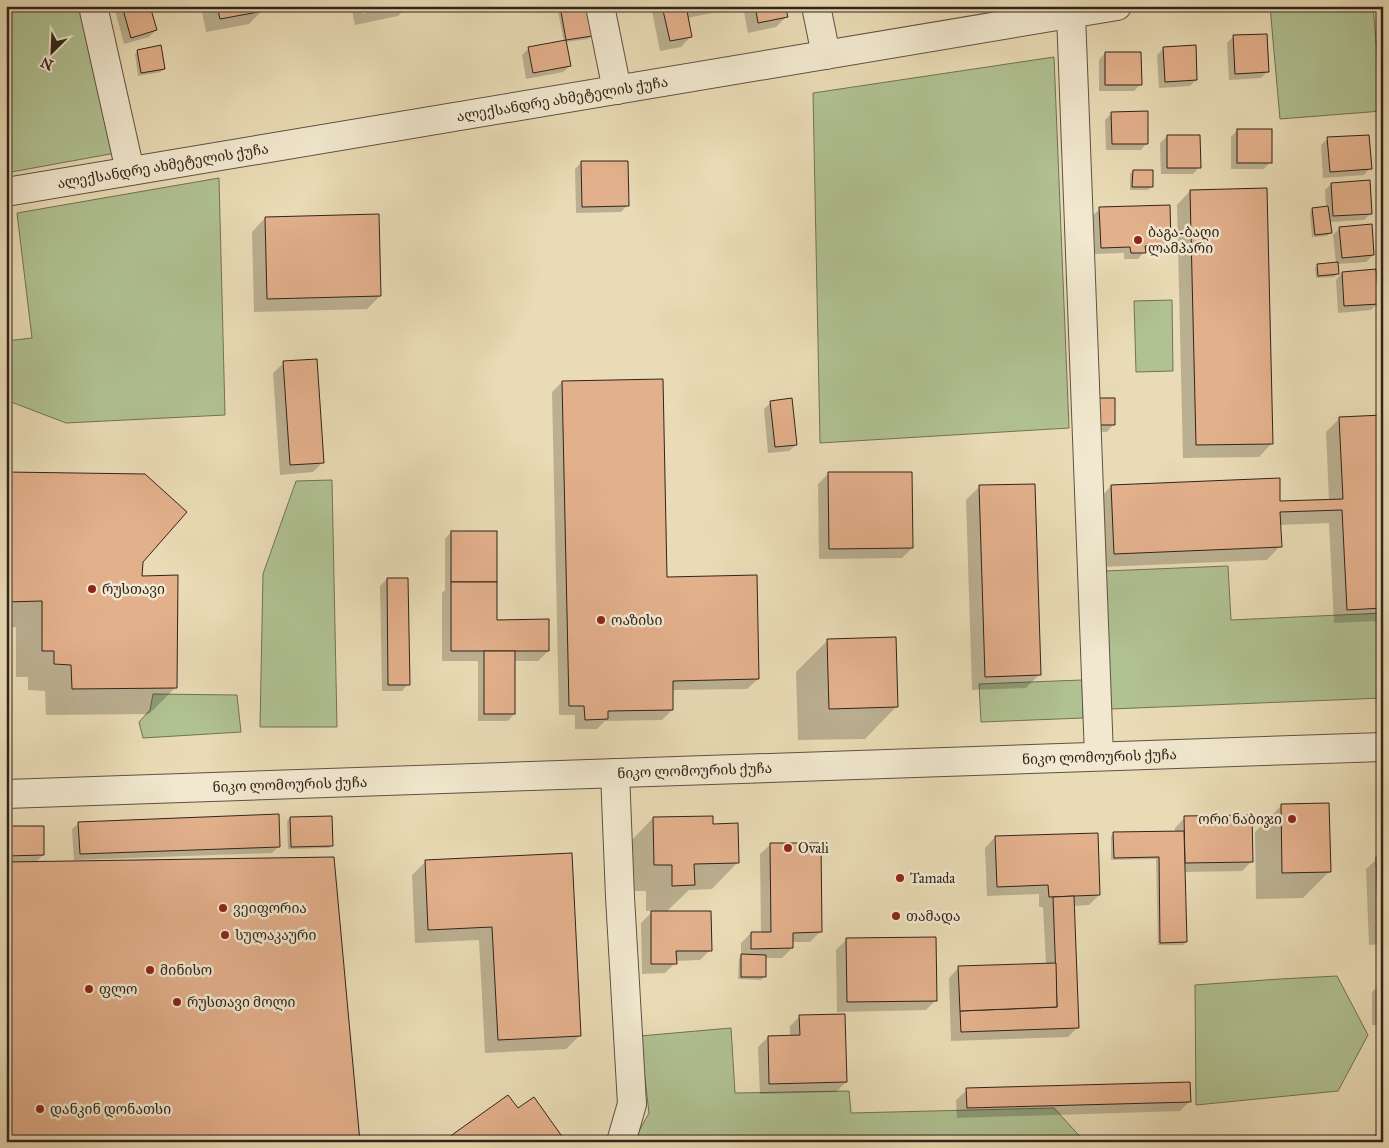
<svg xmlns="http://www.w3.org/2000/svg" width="1389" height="1148" font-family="'IM FELL Great Primer','Noto Serif Georgian',serif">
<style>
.green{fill:#b0c192;stroke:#717256}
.shadow{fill:#0003}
.building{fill:#e3b08c;stroke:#32231b}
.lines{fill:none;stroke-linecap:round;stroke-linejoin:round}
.minor-casing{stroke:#605142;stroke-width:30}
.minor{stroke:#f1e8cf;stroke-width:28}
.poi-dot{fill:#8f2418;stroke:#f1e8cf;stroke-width:2}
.labels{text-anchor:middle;stroke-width:5;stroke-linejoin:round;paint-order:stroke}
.street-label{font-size:14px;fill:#32231b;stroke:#f1e8cf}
.poi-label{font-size:14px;fill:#32231b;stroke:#f1e8cf;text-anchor:start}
</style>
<rect width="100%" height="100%" fill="#e9dbb5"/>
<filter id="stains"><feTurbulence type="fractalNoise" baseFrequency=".004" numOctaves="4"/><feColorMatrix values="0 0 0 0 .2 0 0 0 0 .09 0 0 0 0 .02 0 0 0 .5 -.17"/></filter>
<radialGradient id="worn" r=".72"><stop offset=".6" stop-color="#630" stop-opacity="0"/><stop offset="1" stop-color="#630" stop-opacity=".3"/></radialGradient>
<g class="green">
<polygon points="6,6 88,6 121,152 6,173"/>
<polygon points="1270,6 1373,6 1382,111 1280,119"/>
<polygon points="1054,57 1069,428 820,443 813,93"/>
<polygon points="219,178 225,415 66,423 6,400 6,341 32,338 17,213"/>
<polygon points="1172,300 1173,371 1136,372 1134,301"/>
<polygon points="332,480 337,727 260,727 263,574 296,481"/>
<polygon points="1228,566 1231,620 1383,613 1383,698 1111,709 1105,571"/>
<polygon points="1082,680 1083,718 981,722 979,684"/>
<polygon points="153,694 237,695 241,732 143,738 139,722 150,710"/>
<polygon points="1337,976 1368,1035 1338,1091 1196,1105 1195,985 1280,979"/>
<polygon points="731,1028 735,1093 849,1091 851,1113 1054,1108 1085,1142 633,1142 649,1113 640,1036"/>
</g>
<g class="shadow">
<polygon points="114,6 149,6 156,30 149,37 124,44"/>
<polygon points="201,6 262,6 263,10 249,24 206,32"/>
<polygon points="351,6 389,6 362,12 362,14 398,6 408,6 398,16 355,25"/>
<polygon points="557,6 586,6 591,36 588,39 566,42 570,66 563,72 526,79 522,55 529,48 564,42"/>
<polygon points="651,6 784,6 786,17 776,27 748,33 743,7 687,18 691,36 681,47 660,51"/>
<polygon points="1234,36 1268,71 1261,78 1229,80 1227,43"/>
<polygon points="1164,48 1196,80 1190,86 1159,88 1157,55"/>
<polygon points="138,51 164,69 161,72 138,76 135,54"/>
<polygon points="1105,53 1140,85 1134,91 1099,91 1099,60"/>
<polygon points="1112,113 1147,143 1141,150 1106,150 1105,120"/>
<polygon points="1237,130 1270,162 1264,169 1231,169 1231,137"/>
<polygon points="1167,136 1199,167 1193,174 1161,174 1160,143"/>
<polygon points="1328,138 1370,168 1364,175 1323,178 1321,145"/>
<polygon points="581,163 627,206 621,212 576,213 575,169"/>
<polygon points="1133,171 1151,187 1148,190 1130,190 1130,174"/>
<polygon points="1331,184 1371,213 1364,220 1329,222 1330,233 1327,236 1312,237 1310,212 1313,209 1326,207 1325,190"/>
<polygon points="1190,191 1272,443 1259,457 1183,458 1177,205"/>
<polygon points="1100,209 1170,245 1163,252 1144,252 1138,259 1124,259 1124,253 1095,254 1093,215"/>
<polygon points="265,218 380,296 367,309 254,312 252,232"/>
<polygon points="1340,228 1373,255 1366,262 1337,264 1337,274 1334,277 1316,278 1315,268 1318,265 1336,264 1333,235"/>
<polygon points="1342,273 1377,304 1371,310 1338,313 1336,280"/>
<polygon points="284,363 323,462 313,472 280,475 273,373"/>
<polygon points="562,382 666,578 758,679 747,689 671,690 672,710 662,720 605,721 597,729 575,729 575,715 559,715 552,392"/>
<polygon points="771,402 796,445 789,451 768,453 764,409"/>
<polygon points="1085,405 1113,425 1107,432 1084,431"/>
<polygon points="1383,417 1383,616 1379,621 1334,623 1329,523 1279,525 1280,546 1267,560 1101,567 1098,500 1111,486 1279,503 1329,501 1326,432 1340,418"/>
<polygon points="6,473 141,561 141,578 176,687 149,714 46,715 45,691 28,690 28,677 16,677 16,627 6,627"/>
<polygon points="828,474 912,548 902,558 819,559 818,484"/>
<polygon points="979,487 1039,675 1026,688 972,690 966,500"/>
<polygon points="451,532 496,621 548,651 538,661 514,661 514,714 508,721 478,721 478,661 442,661 442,593 445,590 445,539"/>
<polygon points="387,579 408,684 402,691 382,691 380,586"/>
<polygon points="828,640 897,706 865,739 798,740 796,672"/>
<polygon points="1281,806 1330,871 1303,898 1256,899 1255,832"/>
<polygon points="1185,817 1252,861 1242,871 1184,872 1186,942 1183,945 1158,945 1156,859 1111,860 1111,836 1114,833 1175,832 1175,828"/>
<polygon points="290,818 332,845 329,848 288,849 287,821"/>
<polygon points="653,818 712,825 738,862 712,889 689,890 666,912 710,950 700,960 675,961 675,963 665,973 642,974 641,923 653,911 646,911 646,891 628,891 627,845"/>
<polygon points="79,823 279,846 272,853 74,860 74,862 6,1142 6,827 43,855 35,863 74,862 72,829"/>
<polygon points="995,837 1099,895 1089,905 1073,906 1078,1027 1068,1037 951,1041 949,978 959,967 1046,965 1043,907 1039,907 1039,894 987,896 985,848"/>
<polygon points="771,844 820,932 810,942 792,942 792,948 782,958 765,958 764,977 761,980 738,979 739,958 741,956 741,943 751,933 761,933 760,854"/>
<polygon points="570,855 580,1035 566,1049 485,1053 479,940 415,943 412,875 425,862"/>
<polygon points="1383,858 1383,944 1369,945 1366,869 1377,859"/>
<polygon points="846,940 936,1000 926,1010 837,1012 836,950"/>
<polygon points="1383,985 1383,1025 1372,1025 1372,992 1378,986"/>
<polygon points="800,1016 846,1082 836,1092 760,1094 758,1047 768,1037 790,1037 790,1026"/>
<polygon points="967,1090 1190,1101 1180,1111 957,1118 956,1100"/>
<polygon points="1273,1137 1276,1142 1267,1142"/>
</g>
<g class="building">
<polygon points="122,6 150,6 157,30 131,38"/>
<polygon points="217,6 263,6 264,11 220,19"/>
<polygon points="367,6 395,6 368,12"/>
<polygon points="560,6 587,6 592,36 566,40"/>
<polygon points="662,6 710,6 687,11 692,37 670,41"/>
<polygon points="755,6 785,6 788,17 758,23"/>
<polygon points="1267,34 1269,72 1235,74 1233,35"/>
<polygon points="566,40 571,66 533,73 528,47"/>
<polygon points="161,45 165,69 141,73 137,50"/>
<polygon points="1196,45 1197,80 1165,82 1163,47"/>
<polygon points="1105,52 1141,52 1142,85 1105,85"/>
<polygon points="1148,111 1148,144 1112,144 1111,112"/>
<rect x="1237" y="129" width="35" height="34"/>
<polygon points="1167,135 1200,135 1201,168 1167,168"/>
<polygon points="1369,135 1372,169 1330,172 1327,137"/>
<polygon points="581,161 628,161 629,206 582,207"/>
<polygon points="1133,170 1153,170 1153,187 1132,187"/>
<polygon points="1370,180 1372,214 1333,216 1331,183"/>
<polygon points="1267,188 1273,444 1196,445 1190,190"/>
<polygon points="1170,205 1171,246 1145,246 1146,253 1131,253 1130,247 1101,248 1099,207"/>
<polygon points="1328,206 1332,233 1315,235 1312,208"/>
<polygon points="379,214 381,296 267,299 265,217"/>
<polygon points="1372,224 1374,255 1342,258 1339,227"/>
<polygon points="1338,262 1339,274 1318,276 1317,264"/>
<polygon points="1376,269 1379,304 1344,306 1342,272"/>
<polygon points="317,359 324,463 290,465 283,361"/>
<polygon points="663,379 667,577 757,575 759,679 673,681 673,710 608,711 608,719 585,720 584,706 569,706 562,381"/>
<polygon points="792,398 797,445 775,447 770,401"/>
<polygon points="1091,398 1115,398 1115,425 1090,425"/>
<polygon points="1383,415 1383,608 1347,610 1342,510 1280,512 1282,547 1114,554 1111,485 1280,478 1280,501 1343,499 1339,417"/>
<polygon points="6,472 145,474 187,512 143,562 142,576 178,575 177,688 72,689 71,665 54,664 54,651 42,651 42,601 6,602"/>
<polygon points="828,472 912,472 913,548 829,549"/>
<polygon points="1035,484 1041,675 985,677 979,485"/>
<rect x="451" y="531" width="46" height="51"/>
<polygon points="387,578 408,578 410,685 388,685"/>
<polygon points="451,582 497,582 497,620 549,619 549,651 451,651"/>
<polygon points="896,637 898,707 829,709 827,639"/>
<rect x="484" y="651" width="31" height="63"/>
<polygon points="1329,803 1331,872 1282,873 1281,804"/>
<polygon points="279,814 280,847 80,854 78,822"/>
<polygon points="1252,815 1253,862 1185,863 1184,816"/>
<polygon points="332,816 333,846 291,847 290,817"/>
<polygon points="713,816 713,824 738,823 739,863 694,864 695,885 672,886 672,865 654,865 653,817"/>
<polygon points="6,826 44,826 44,855 6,856"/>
<polygon points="1184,831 1187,942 1160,943 1159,857 1114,858 1113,832"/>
<polygon points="1098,833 1100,895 1049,897 1048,885 997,887 995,836"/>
<polygon points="770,843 821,843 822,932 793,933 793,948 751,949 751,932 771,932"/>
<polygon points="572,853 581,1036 498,1040 492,927 428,930 425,860"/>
<polygon points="334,857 360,1142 6,1142 6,862"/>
<polygon points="1376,857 1383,857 1383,935 1379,935"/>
<polygon points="1074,896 1079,1028 961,1032 960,1011 1057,1007 1053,897"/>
<polygon points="651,911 711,911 712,951 676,951 677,964 651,964"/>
<polygon points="936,937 937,1001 847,1002 846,938"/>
<polygon points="741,954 766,955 766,977 741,977"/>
<polygon points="1056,963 1057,1007 960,1011 958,966"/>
<polygon points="1378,984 1383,984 1383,1019 1379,1019"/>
<polygon points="845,1014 847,1082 769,1084 768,1036 800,1035 799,1015"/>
<polygon points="1190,1082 1191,1102 967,1108 966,1088"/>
<polygon points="508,1095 518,1108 534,1097 566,1142 442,1142"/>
<polygon points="1383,1129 1383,1142 1368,1142"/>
</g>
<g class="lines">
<g class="minor-casing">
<g id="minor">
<polyline points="93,6 130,171"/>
<polyline points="600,6 617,90"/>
<polyline points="816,6 826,55"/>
<polyline points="1071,14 1099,756"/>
<path id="s1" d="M6,192L1117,6"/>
<polyline points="615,773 620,897 632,1104 621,1142"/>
<path id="s2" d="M6,794L1383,747"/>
</g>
</g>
<use href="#minor" class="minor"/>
</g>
<g class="poi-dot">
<circle cx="1138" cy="240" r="5"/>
<circle cx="92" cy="589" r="5"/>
<circle cx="601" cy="620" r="5"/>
<circle cx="1292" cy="819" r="5"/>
<circle cx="788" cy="848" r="5"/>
<circle cx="900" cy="878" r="5"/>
<circle cx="223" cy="908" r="5"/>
<circle cx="896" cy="916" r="5"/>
<circle cx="225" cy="935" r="5"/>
<circle cx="150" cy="970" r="5"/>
<circle cx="89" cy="989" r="5"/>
<circle cx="177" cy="1002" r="5"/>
<circle cx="40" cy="1109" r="5"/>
</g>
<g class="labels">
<g class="street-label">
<text dy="5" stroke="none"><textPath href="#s1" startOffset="564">ალექსანდრე ახმეტელის ქუჩა</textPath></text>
<text dy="5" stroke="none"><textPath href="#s1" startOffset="159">ალექსანდრე ახმეტელის ქუჩა</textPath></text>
<text dy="5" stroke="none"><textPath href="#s2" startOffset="1094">ნიკო ლომოურის ქუჩა</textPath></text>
<text dy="5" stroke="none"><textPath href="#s2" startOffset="689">ნიკო ლომოურის ქუჩა</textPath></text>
<text dy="5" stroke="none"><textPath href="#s2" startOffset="284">ნიკო ლომოურის ქუჩა</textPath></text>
</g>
<g class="poi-label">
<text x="1148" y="237">ბაგა-ბაღი<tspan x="1148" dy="16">ლამპარი</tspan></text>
<text x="102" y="594">რუსთავი</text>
<text x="611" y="625">ოაზისი</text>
<text x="1282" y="824" text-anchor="end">ორი ნაბიჯი</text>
<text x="798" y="853">Ovali</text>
<text x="910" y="883">Tamada</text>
<text x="233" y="913">ვეიფორია</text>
<text x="906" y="921">თამადა</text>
<text x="235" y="940">სულაკაური</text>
<text x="160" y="975">მინისო</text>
<text x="99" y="994">ფლო</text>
<text x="187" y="1007">რუსთავი მოლი</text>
<text x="50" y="1114">დანკინ დონათსი</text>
</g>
</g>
<rect width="1389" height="1148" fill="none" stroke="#e9dbb5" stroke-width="25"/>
<rect x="8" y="8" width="1374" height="1133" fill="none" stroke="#32231b" stroke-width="2.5"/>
<rect x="12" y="12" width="1364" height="1123" fill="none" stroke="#32231b"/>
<g transform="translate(52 52) rotate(204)" stroke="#f1e8cf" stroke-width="4" paint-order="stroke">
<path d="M0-4L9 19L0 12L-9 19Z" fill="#32231b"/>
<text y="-8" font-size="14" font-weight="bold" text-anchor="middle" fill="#32231b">N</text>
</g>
<rect width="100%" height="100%" filter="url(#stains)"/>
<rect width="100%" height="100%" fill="url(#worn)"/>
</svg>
